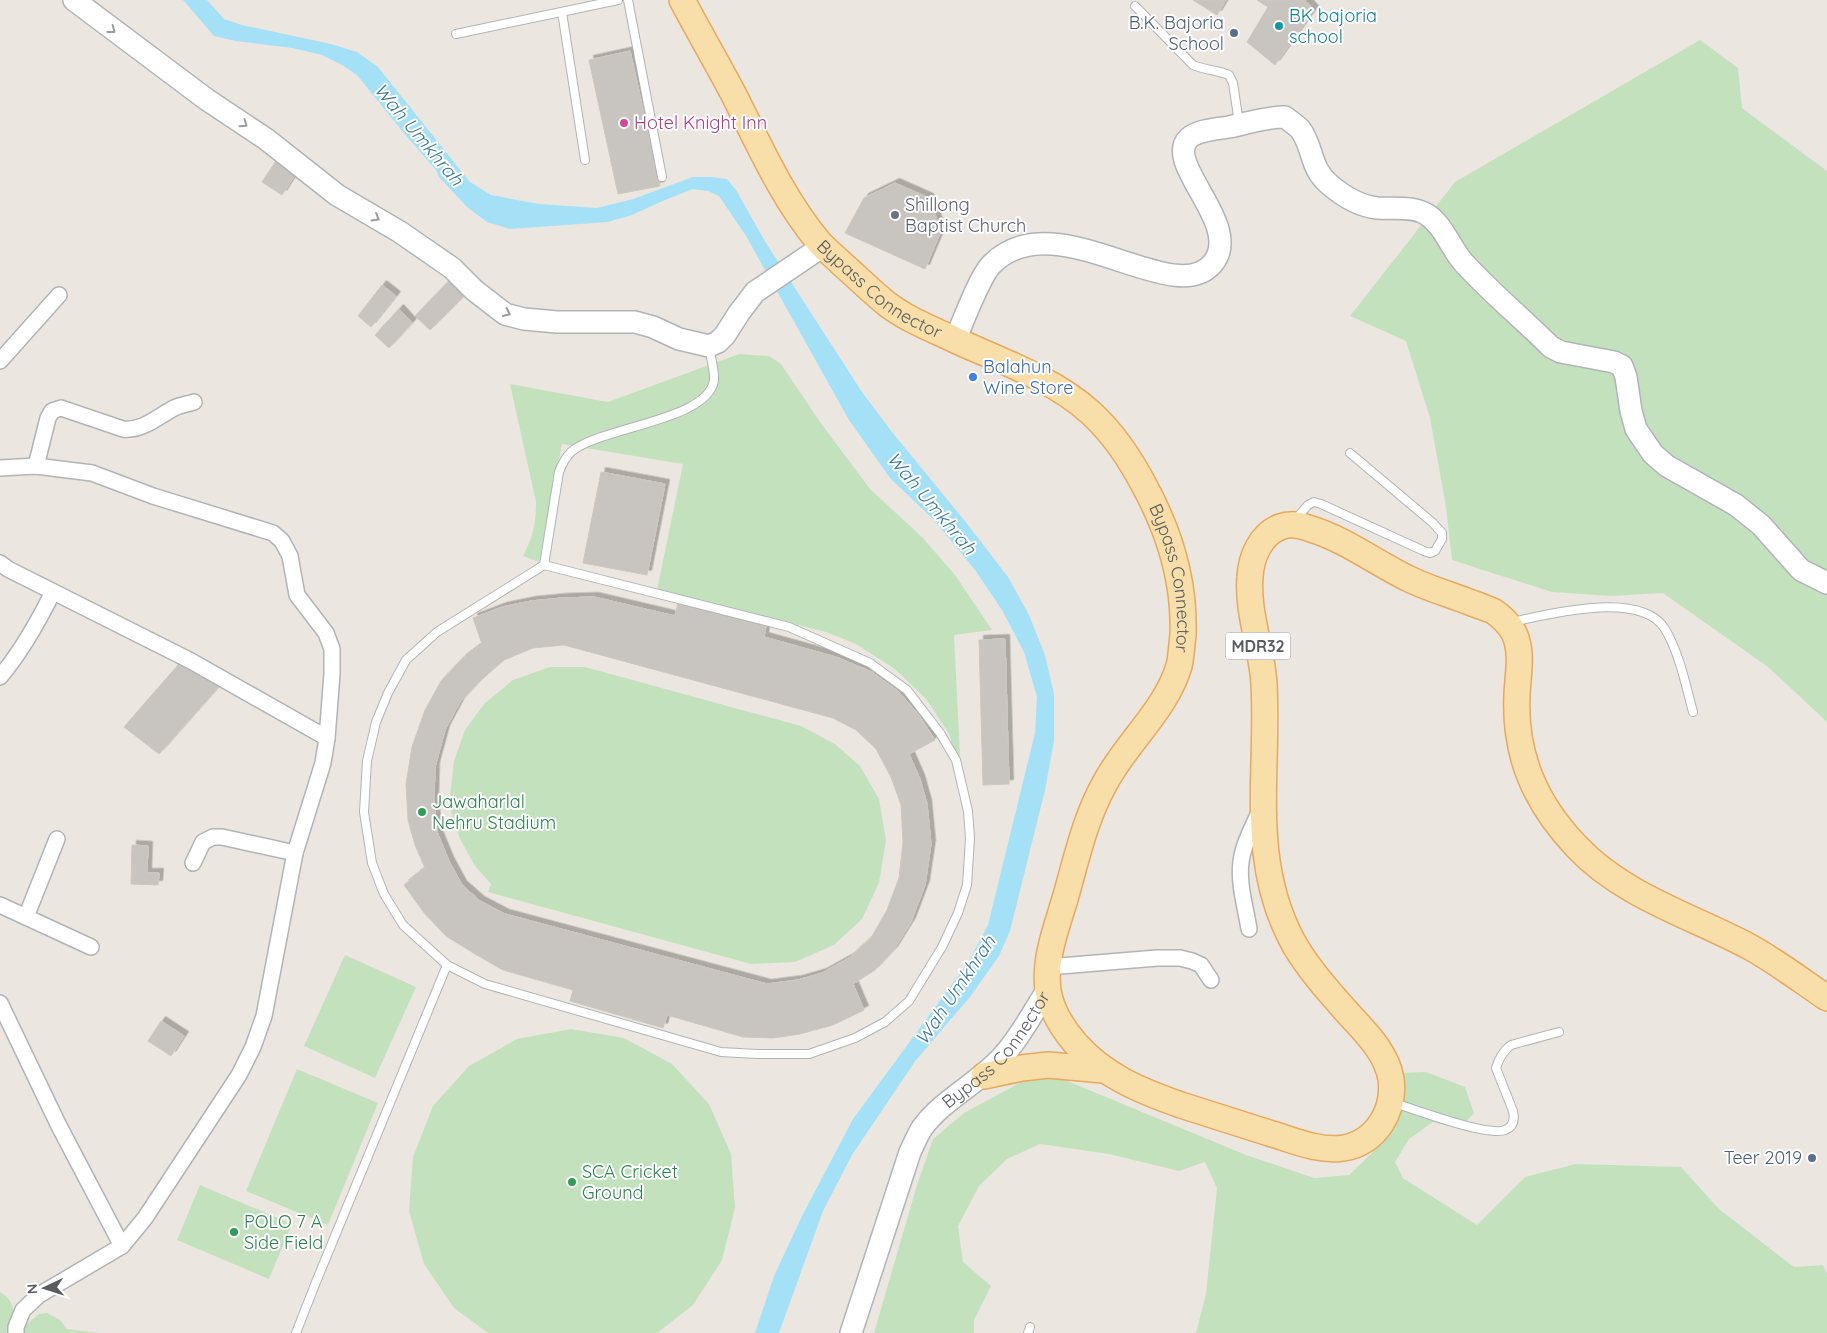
<svg xmlns="http://www.w3.org/2000/svg" width="1827" height="1333" font-family="Quicksand,sans-serif">
<style>
.green{fill:#c4e1be}
.water{fill:#a4e1f7}
.building{fill:#c8c4c0;stroke:#cfc7bf;fill-rule:evenodd;filter:url(#shadow)}
.lines{fill:none;stroke-linecap:round;stroke-linejoin:round}
.lane-casing{stroke:#b1b4b7;stroke-width:10}
.street-casing{stroke:#b1b4b7;stroke-width:18}
.secondary-casing{stroke:#b0b4b7;stroke-width:24}
.primary-casing{stroke:#e5a95f;stroke-width:28}
.lane{stroke:#fff;stroke-width:8}
.street{stroke:#fff;stroke-width:15}
.secondary{stroke:#fff;stroke-width:21}
.primary{stroke:#f8dea8;stroke-width:25}
.oneway{stroke:#9b9ea0}
.culture-dot{fill:#0f9aa8;stroke:#fff;stroke-width:2}
.service-dot{fill:#5c6f8a;stroke:#fff;stroke-width:2}
.hotel-dot{fill:#d1479c;stroke:#fff;stroke-width:2}
.worship-dot{fill:#6b7280;stroke:#fff;stroke-width:2}
.shop-dot{fill:#3f7fe0;stroke:#fff;stroke-width:2}
.leisure-dot{fill:#2e9e5b;stroke:#fff;stroke-width:2}
.labels{text-anchor:middle;stroke-width:4;stroke-linejoin:round;paint-order:stroke}
.shield{fill:#fff;stroke:#8b8e90;stroke-width:1}
.shield-label{font-size:16px;font-weight:bold;fill:#595d60}
.culture-label{font-size:18px;fill:#0d838f;stroke:#fff;text-anchor:start}
.service-label{font-size:18px;fill:#4e5e75;stroke:#fff;text-anchor:end}
.hotel-label{font-size:18px;fill:#b23c85;stroke:#fff;text-anchor:start}
.worship-label{font-size:18px;fill:#5b616d;stroke:#fff;text-anchor:start}
.street-label{font-size:18px;fill:#595d60;stroke:#fff}
.shop-label{font-size:18px;fill:#366cbe;stroke:#fff;text-anchor:start}
.leisure-label{font-size:18px;fill:#27864d;stroke:#fff;text-anchor:start}
.water-label{font-size:19px;font-style:italic;fill:#3e7796;stroke:#fff}
</style>
<defs>
<filter id="shadow"><feDropShadow dx="4.5" dy="-4.5" stdDeviation="0" flood-color="#0004"/></filter>
</defs>
<rect width="100%" height="100%" fill="#ebe7e0"/>
<g class="green">
<polygon points="1700,40 1738,68 1742,108 1827,171 1827,722 1768,667 1663,593 1611,596 1552,592 1452,560 1446,507 1430,418 1406,341 1350,316 1455,182"/>
<path d="M739,354L769,356L781,364L820,422L870,489L922,537L955,575L992,630L954,635L961,774L949,734L927,700L895,669L856,644L826,632L657,590L683,464L562,444L539,562L523,556C533,538 536,522 536,502L510,384L608,402Z"/>
<polygon points="550,667 585,667 801,726 835,744 860,766 879,799 886,840 879,883 862,919 834,945 795,962 751,964 488,892 491,884 475,866 460,839 449,805 454,761 465,730 485,703 513,680"/>
<polygon points="345,955 416,987 375,1078 304,1046"/>
<polygon points="571,1029 624,1038 672,1064 709,1104 731,1154 735,1208 722,1260 693,1305 657,1333 488,1333 454,1308 424,1264 409,1211 413,1157 433,1106 469,1066 517,1039"/>
<polygon points="297,1069 378,1103 328,1225 246,1191"/>
<polygon points="1426,1072 1465,1087 1474,1113 1460,1129 1433,1122 1409,1139 1395,1162 1403,1178 1477,1225 1525,1177 1576,1164 1681,1167 1719,1209 1794,1267 1823,1265 1827,1274 1827,1333 1196,1333 1206,1294 1217,1188 1205,1162 1179,1171 1109,1154 1040,1144 1007,1159 979,1186 958,1226 963,1262 991,1286 974,1320 974,1333 874,1333 917,1185 933,1139 964,1113 1025,1080 1060,1078 1246,1155 1314,1178 1349,1175 1373,1152 1390,1125 1398,1073"/>
<polygon points="200,1185 292,1224 269,1279 177,1240"/>
<path d="M0,1292C17,1301 16,1319 6,1333H0Z"/>
<polygon points="47,1313 60,1320 67,1329 99,1333 16,1333 39,1314"/>
</g>
<polygon class="water" points="183,0 207,0 224,19 242,25 331,44 357,52 378,67 470,182 491,195 539,204 597,208 633,199 693,177 711,177 727,179 736,190 766,243 862,392 892,432 965,521 1008,577 1029,615 1045,655 1054,694 1054,741 1045,790 1010,931 999,956 970,997 916,1060 852,1155 823,1211 779,1333 755,1333 774,1276 802,1216 853,1119 969,961 988,925 1035,733 1037,697 1024,652 1002,610 975,570 935,521 890,478 849,420 746,236 719,196 708,191 693,189 665,200 632,215 608,222 510,229 487,222 467,207 439,177 436,170 403,132 357,75 342,65 322,55 292,48 236,41 214,36"/>
<g class="building">
<polygon points="1193,0 1226,0 1217,15"/>
<polygon points="1257,0 1305,0 1314,10 1275,65 1247,42 1268,7"/>
<polygon points="630,51 660,186 618,194 589,60"/>
<polygon points="277,159 297,172 282,195 262,182"/>
<polygon points="895,183 929,198 941,231 925,269 845,233 864,198"/>
<polygon points="450,280 465,295 430,330 415,316"/>
<polygon points="382,285 396,296 371,327 358,316"/>
<polygon points="399,309 412,323 389,348 375,335"/>
<polygon points="601,472 665,484 647,575 583,563"/>
<path d="M594,597L675,616L678,603L766,626L764,637L836,657L872,672L899,692L918,714L935,740L909,754L920,779L927,804L931,844L925,885L911,922L893,951L875,970L853,984L864,1010L833,1025L800,1034L773,1038L743,1037L667,1015L663,1028L570,1001L573,990L503,970L475,954L446,936L425,914L404,885L425,868L415,845L408,820L406,784L412,747L425,710L441,681L462,659L482,644L473,618L502,607L531,601L562,598ZM564,645L833,718L856,730L876,749L891,777L901,805L903,842L899,878L887,910L871,938L849,958L822,973L798,980L767,984L505,914L480,901L462,885L449,861L437,832L434,800L435,767L445,730L460,702L480,681L504,660L533,648Z"/>
<polygon points="1005,639 1009,784 983,785 979,640"/>
<polygon points="179,664 220,685 159,754 124,727"/>
<polygon points="132,845 148,846 147,873 159,873 158,885 131,884"/>
<polygon points="161,1021 184,1036 171,1056 148,1041"/>
</g>
<g class="lines">
<g class="lane-casing">
<g id="lane">
<polyline points="628,0 662,177"/>
<path d="M1135,6L1193,65C1205,70 1217,70 1229,75L1233,83L1239,123"/>
<polyline points="562,12 585,160"/>
<polyline points="456,34 618,0"/>
<polyline points="1295,520 1308,505 1314,502 1321,504 1424,551 1430,553 1435,551 1442,539 1442,533 1433,523 1350,453"/>
<polygon points="544,565 789,627 870,663 907,690 940,733 956,760 968,811 970,838 967,885 958,913 942,947 909,1001 885,1022 855,1038 809,1054 757,1054 721,1052 485,984 447,965 403,925 384,894 372,863 364,812 367,761 376,722 388,693 406,660 437,632"/>
<path d="M544,565L559,472C562,464 565,458 571,452C599,427 709,421 714,380C715,371 710,355 709,346"/>
<path d="M1512,622C1549,614 1641,590 1665,629C1679,652 1686,686 1693,712"/>
<path d="M1392,1102C1413,1109 1488,1137 1505,1130C1513,1127 1515,1120 1513,1111L1496,1068C1499,1058 1503,1051 1511,1045L1559,1032"/>
<polyline points="296,1333 316,1282 447,965"/>
<polyline points="1028,1333 1030,1327"/>
</g>
</g>
<g class="street-casing">
<g id="street">
<polyline points="0,361 59,295"/>
<path d="M36,466L48,418L52,411L61,408L123,429C143,431 157,417 174,408C180,405 188,404 194,402"/>
<polyline points="0,468 36,466 92,473 153,496 273,533 282,541 290,556 297,595 326,633 332,649 332,674 327,738 323,763 295,853 264,1016 253,1047 239,1075 145,1218 122,1246 39,1295 23,1310 16,1327 16,1333"/>
<polyline points="0,563 8,569 191,661 327,738"/>
<path d="M0,677C22,651 38,622 53,592"/>
<polyline points="193,863 203,842 213,837 222,837 295,853"/>
<polyline points="0,905 91,947"/>
<polyline points="26,917 57,839"/>
<path d="M1249,929C1246,909 1238,884 1241,862C1243,844 1253,827 1260,810"/>
<polyline points="1048,967 1157,958 1180,958 1192,961 1201,965 1211,980"/>
<polyline points="0,1003 59,1126 122,1246"/>
</g>
</g>
<g class="secondary-casing">
<g id="secondary">
<polyline points="74,0 206,99 266,139 337,195 400,232 452,268 474,290 505,314 524,319 557,322 635,322 653,327 679,339 709,346 718,342 725,335 739,313 755,292 823,246"/>
<path d="M955,340C963,322 979,278 991,265C1054,199 1174,312 1213,263C1244,225 1162,163 1189,138C1198,130 1218,129 1229,127C1248,123 1265,117 1285,117C1290,121 1296,125 1300,129C1314,147 1309,168 1330,185C1343,196 1360,206 1377,208C1393,209 1413,206 1426,214C1443,224 1450,247 1463,262C1490,292 1522,318 1551,347L1561,352L1614,362L1622,366L1626,377L1631,411L1636,429L1653,454L1667,466L1736,505L1761,525L1801,570L1827,583"/>
<path id="s1" d="M851,1333L910,1152C914,1144 917,1136 922,1128C942,1100 979,1083 1003,1056C1021,1036 1033,1012 1048,989"/>
</g>
</g>
<g class="primary-casing">
<g id="primary">
<path id="s2" d="M682,0C699,32 717,63 734,95C759,145 783,199 819,242C827,251 832,254 841,263C857,277 871,291 887,304C908,320 932,329 955,340C1001,361 1054,379 1091,413C1114,434 1131,460 1145,487C1170,533 1185,582 1183,635C1182,641 1181,660 1179,666C1166,710 1126,743 1105,783C1085,818 1076,861 1065,899C1056,929 1044,959 1048,990C1051,1010 1063,1029 1076,1044C1104,1076 1141,1091 1181,1105C1210,1114 1240,1124 1269,1133C1293,1140 1319,1152 1344,1148C1377,1142 1395,1110 1391,1079C1386,1048 1358,1026 1339,1003C1322,984 1305,964 1293,942C1248,859 1269,772 1264,684C1262,648 1247,613 1250,577C1251,557 1261,534 1280,527C1291,523 1300,525 1311,529C1344,539 1375,562 1407,578C1425,587 1445,593 1464,600C1466,601 1492,610 1493,611C1501,616 1510,625 1514,633C1523,652 1518,674 1517,694C1514,755 1535,803 1577,847C1623,896 1692,916 1750,947C1777,962 1802,981 1827,998"/>
<polyline points="984,1076 1022,1068 1048,1065 1103,1070"/>
</g>
</g>
<use href="#lane" class="lane"/>
<use href="#street" class="street"/>
<use href="#secondary" class="secondary"/>
<use href="#primary" class="primary"/>
</g>
<defs><path id="oneway-chevron" d="M-2-3.5L2.5 0L-2 3.5" fill="none" stroke-width="1.6" stroke-linecap="round" stroke-linejoin="round" transform="scale(1.25)"/></defs>
<g class="oneway">
<use href="#oneway-chevron" transform="translate(112 30) rotate(37)"/>
<use href="#oneway-chevron" transform="translate(244 124) rotate(35)"/>
<use href="#oneway-chevron" transform="translate(376 218) rotate(31)"/>
<use href="#oneway-chevron" transform="translate(507 313) rotate(25)"/>
</g>
<circle class="culture-dot" cx="1279" cy="26" r="5"/>
<g class="service-dot">
<circle cx="1234" cy="33" r="5"/>
<circle cx="1812" cy="1158" r="5"/>
</g>
<circle class="hotel-dot" cx="624" cy="123" r="5"/>
<circle class="worship-dot" cx="895" cy="215" r="5"/>
<circle class="shop-dot" cx="973" cy="377" r="5"/>
<g class="leisure-dot">
<circle cx="422" cy="812" r="5"/>
<circle cx="572" cy="1182" r="5"/>
<circle cx="234" cy="1232" r="5"/>
</g>
<g class="labels">
<rect class="shield" x="1225.5" y="632.5" width="65" height="27" rx="4"/>
<g class="shield-label">
<text x="1258" y="652">MDR32</text>
</g>
<g class="culture-label">
<text x="1289" y="22">BK bajoria<tspan x="1289" dy="21">school</tspan></text>
</g>
<g class="service-label">
<text x="1224" y="29">B.K. Bajoria<tspan x="1224" dy="21">School</tspan></text>
<text x="1802" y="1164">Teer 2019</text>
</g>
<g class="hotel-label">
<text x="634" y="129">Hotel Knight Inn</text>
</g>
<g class="worship-label">
<text x="905" y="211">Shillong<tspan x="905" dy="21">Baptist Church</tspan></text>
</g>
<g class="street-label">
<text dy="6" stroke="none"><textPath href="#s2" startOffset="356">Bypass Connector</textPath></text>
<text dy="6" stroke="none"><textPath href="#s2" startOffset="791">Bypass Connector</textPath></text>
<text dy="6" stroke="none"><textPath href="#s1" startOffset="326">Bypass Connector</textPath></text>
</g>
<g class="shop-label">
<text x="983" y="373">Balahun<tspan x="983" dy="21">Wine Store</tspan></text>
</g>
<g class="leisure-label">
<text x="432" y="808">Jawaharlal<tspan x="432" dy="21">Nehru Stadium</tspan></text>
<text x="582" y="1178">SCA Cricket<tspan x="582" dy="21">Ground</tspan></text>
<text x="244" y="1228">POLO 7 A<tspan x="244" dy="21">Side Field</tspan></text>
</g>
<g class="water-label">
<text transform="translate(419 134) rotate(50)" y="7">Wah Umkhrah</text>
<text transform="translate(932 503) rotate(50)" y="7">Wah Umkhrah</text>
<text transform="translate(955 990) rotate(-56)" y="7">Wah Umkhrah</text>
</g>
</g>
<g transform="translate(45 1288) rotate(266)" stroke="#ffffff" stroke-width="4" paint-order="stroke">
<path d="M0-4L9 19L0 12L-9 19Z" fill="#595d60"/>
<text y="-8" font-size="14" font-weight="bold" text-anchor="middle" fill="#595d60">N</text>
</g>
</svg>
